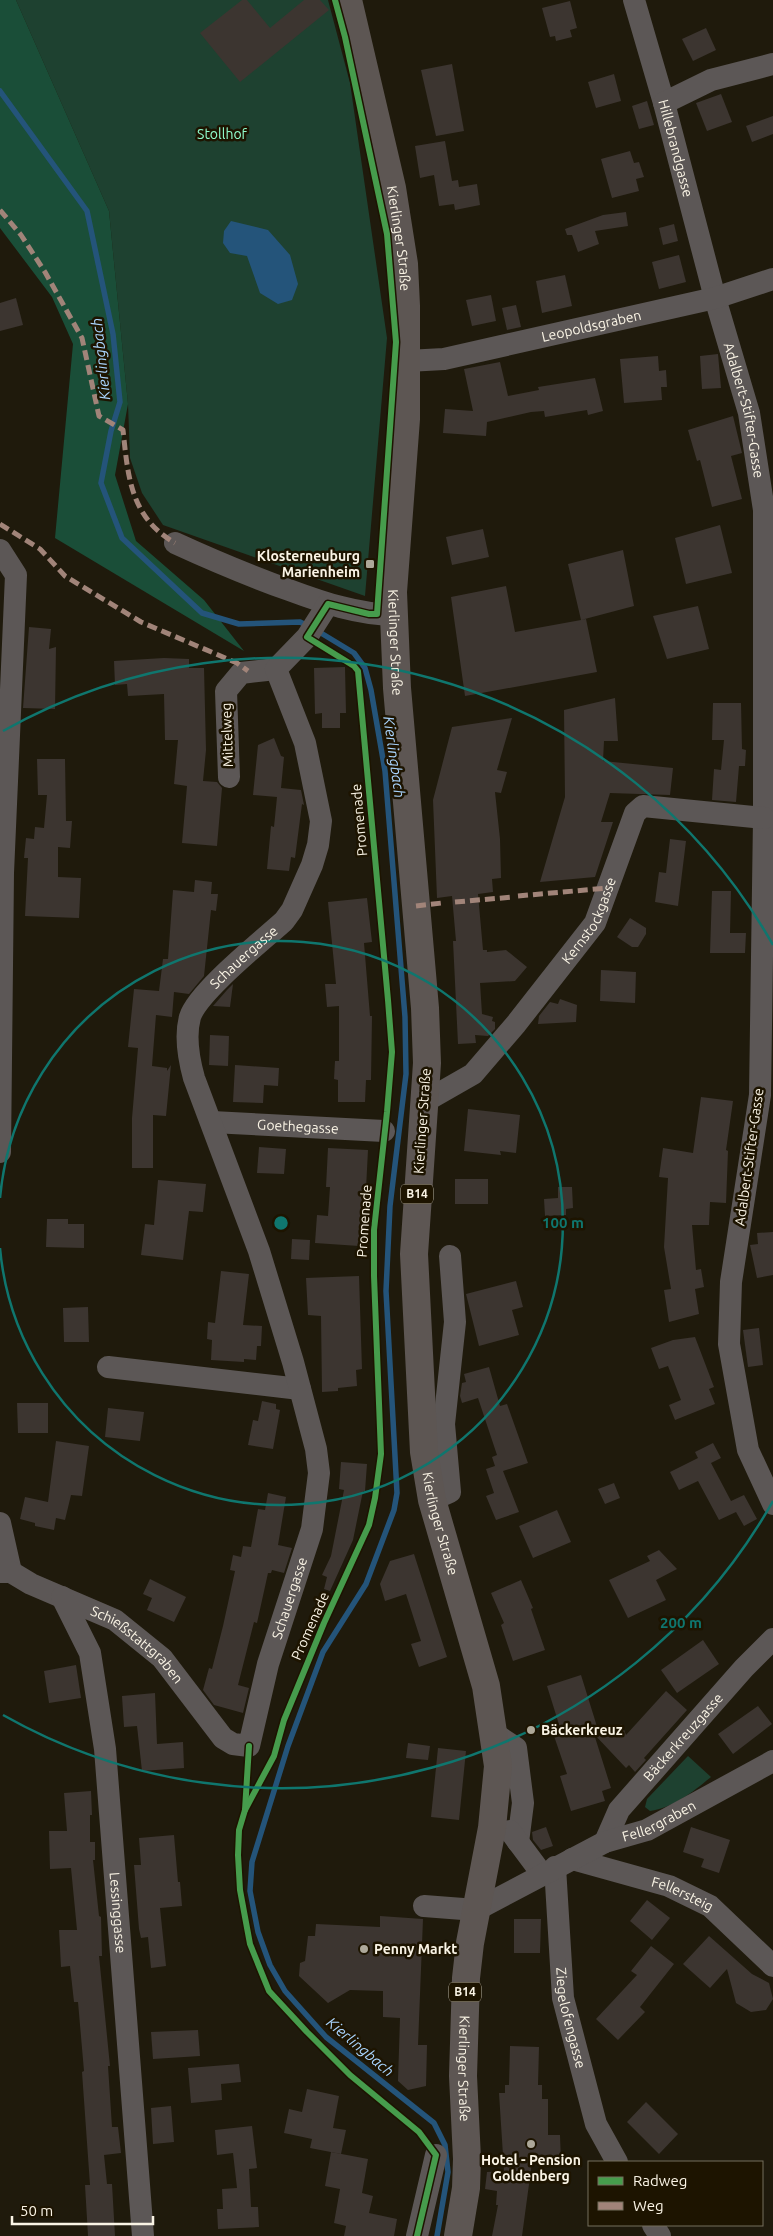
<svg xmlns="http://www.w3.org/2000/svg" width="773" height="2236" viewBox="0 0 773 2236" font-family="Ubuntu,sans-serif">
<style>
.green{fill:#1e4130}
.forest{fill:#1a4e38}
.water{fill:#24547a}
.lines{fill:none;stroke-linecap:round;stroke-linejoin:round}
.stream{stroke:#24547a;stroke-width:5.5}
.building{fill:#3c3530}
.minor{stroke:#5c5756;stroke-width:22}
.major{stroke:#5d5653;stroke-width:28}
.quiet{stroke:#a18479;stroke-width:5;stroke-dasharray:10 5;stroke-linecap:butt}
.cycleway-casing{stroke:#1d1400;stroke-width:9}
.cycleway{stroke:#469c4c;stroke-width:6}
.ring{fill:none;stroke:#0f766e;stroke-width:2.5}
.poi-dot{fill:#ada899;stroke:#1d1400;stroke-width:2}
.labels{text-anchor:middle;stroke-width:5;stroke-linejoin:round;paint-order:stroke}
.shield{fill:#1d1400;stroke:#b8b1a0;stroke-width:1}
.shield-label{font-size:12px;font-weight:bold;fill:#faf4e5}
.park-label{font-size:14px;fill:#90fdcd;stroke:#1d1400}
.street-label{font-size:14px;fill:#faf4e5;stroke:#1d1400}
.poi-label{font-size:14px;font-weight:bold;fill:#faf4e5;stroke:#1d1400;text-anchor:start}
.water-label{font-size:15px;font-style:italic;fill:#a9d4fd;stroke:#1d1400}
.centre{fill:#0f766e;stroke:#1d1400;stroke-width:2.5}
.ring-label{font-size:15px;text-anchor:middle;font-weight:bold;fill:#0f766e;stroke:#1d1400;stroke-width:5;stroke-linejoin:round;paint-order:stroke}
</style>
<rect width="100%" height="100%" fill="#1f1a0c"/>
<g class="green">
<path d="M16,0H328L350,83L387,338L365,596L163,525L142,493L130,458L128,404L109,211Z"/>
<path d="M688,1756L711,1777C694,1791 673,1808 650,1811L645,1807L647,1799Z"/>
</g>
<path class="forest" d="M0,0H16L109,211L128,404L115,475L136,541L204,600L244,651L55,538L73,344L52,297L0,228Z"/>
<path class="water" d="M231,221L268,230L290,255L298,284L292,300L278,304L260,293L247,256L230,253L223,243L224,231Z"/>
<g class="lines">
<g class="stream">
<path d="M0,91L87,211L113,334L120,402L111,431L101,483L122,538L202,613L239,624L300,622L308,626"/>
<path d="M316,630L354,653L365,668L371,690L385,771L405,1017L406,1074L390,1206L386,1291L397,1493L394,1510L366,1584L323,1652L288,1746L252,1862L250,1891L258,1932L270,1965L285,1991L326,2037L434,2123L445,2145L448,2172L437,2236"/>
</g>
</g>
<g class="building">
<path d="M242,0H247L270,28L304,0H320L329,10L240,82L200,33Z"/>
<path d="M570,1L577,28L570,30L572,37L556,41L555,36L550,37L542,8Z"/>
<path d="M706,28L716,50L693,61L682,39Z"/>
<path d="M452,64L464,131L436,136L421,70Z"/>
<path d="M614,74L621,101L596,108L588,82Z"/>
<path d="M721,94L732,122L707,131L696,103Z"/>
<path d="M647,101L654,125L639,129L632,106Z"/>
<path d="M773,116V134L752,142L746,126Z"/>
<path d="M445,141L452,181L458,180L459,187L477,184L480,205L455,210L454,204L439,206L434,175L420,178L415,146Z"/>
<path d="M630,151L634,163L639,162L644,177L636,179L639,191L612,198L601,159Z"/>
<path d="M626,212L628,226L595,231L599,244L578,252L572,235H567L565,229L603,215Z"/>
<path d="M674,224L678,241L663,245L659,228Z"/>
<path d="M679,255L686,282L659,289L652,262Z"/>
<path d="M565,275L572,306L542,313L536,281Z"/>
<path d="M491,295L496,321L472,326L466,300Z"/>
<path d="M16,298L23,325L0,331V303Z"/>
<path d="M516,305L521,327L507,330L502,308Z"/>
<path d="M718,354L721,388L702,389L700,356Z"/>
<path d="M658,356L659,371L666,370L667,387H661L662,400L624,403L620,359Z"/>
<path d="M500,362L508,396L539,390L538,387L595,378L603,411L588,415L587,410L545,417L544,411L531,412L487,422L486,436L443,433L445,409L473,411L464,369Z"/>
<path d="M733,416L742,453L731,456L742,499L712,507L700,460L697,461L688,430Z"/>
<path d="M720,525L732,573L686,584L675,538Z"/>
<path d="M483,529L489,557L452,565L446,537Z"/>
<path d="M623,550L634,606L581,620L586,619L597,672L465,696L451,597L506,586L515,632L581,620L568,564Z"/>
<path d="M698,606L709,649L667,659L653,616Z"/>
<path d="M29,627L51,629L49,649L56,647L55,709L23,708Z"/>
<path d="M164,658L189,659V668H204L206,750L203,781L217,782L222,788L217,846L182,843L187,786L174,784L178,740H165L164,694L128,696L127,684L115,685L114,661Z"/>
<path d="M345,667L346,713H340V728H322V713L315,714L314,668Z"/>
<path d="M615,698L618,741H604L603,761L673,768L670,795L610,793L601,822H613L595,877L540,882L565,797L564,710Z"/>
<path d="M713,703H741L742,749L746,750L745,766H739L736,802L712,800L714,769L721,770L724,740H712Z"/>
<path d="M512,718L497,770L507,772L501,793L495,792L500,839L501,878L492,879L493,892L478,894L483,950H487V952L506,950L527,967L515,981L480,983L482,1014L493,1017L492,1021L495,1022V1029L488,1036L475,1035L476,1043L458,1044L453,941H456L452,896L437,898L433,800L452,727Z"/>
<path d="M274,738L281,756L284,757L281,788L301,790L304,805L302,804L295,858L291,857L289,871L267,869L271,826L274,827L277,797L253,795L258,745Z"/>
<path d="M37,759H65L66,821H72L70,848L58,847V877L81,878L79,918L25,916L28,858H24L26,838L34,839L35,827L44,828L47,795H38Z"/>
<path d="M670,839L686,841L678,906L655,902L659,872L666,873Z"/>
<path d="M195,880L212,882L211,894H218L216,911L211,910L204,976L189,994L174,992L172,1017L156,1015L152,1066L167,1068V1071L171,1065L166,1116L153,1115V1168H132V1118L138,1048L128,1047L134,989L159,991L163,959H168L173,890L194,892Z"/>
<path d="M712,891H731L730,933H746L745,953H710Z"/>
<path d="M367,898L372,942L364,943L370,1016H372L371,1080H366L365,1102H338V1080L334,1079L335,1061H339V1006L327,1007L325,984H336L328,902Z"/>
<path d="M630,918L646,928V934L638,947H632L617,937Z"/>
<path d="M601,970L636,972L635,1003L600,1001Z"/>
<path d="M233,984L230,1007L213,1006L227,990Z"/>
<path d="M560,999L577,1005L576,1022L538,1024L539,1016L550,1002L558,1004Z"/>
<path d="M210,1035L229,1036L228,1066L209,1065Z"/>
<path d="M235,1065L279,1068L278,1086L264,1085L263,1103L233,1102Z"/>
<path d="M701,1097L733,1101L726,1150L728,1151L726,1203L710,1202L709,1225H692L696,1270L701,1269L704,1287L695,1289L699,1314L669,1322L664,1290L671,1289L664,1247L668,1178L659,1177L663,1148L693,1153Z"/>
<path d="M468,1109L520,1115L516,1153L500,1151L501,1155L464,1151Z"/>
<path d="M259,1147L286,1149L284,1174L257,1173Z"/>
<path d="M328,1148L368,1150L366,1189H363L359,1246L315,1243L317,1215L328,1216L330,1187H326Z"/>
<rect x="455" y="1179" width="33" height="25"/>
<path d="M158,1180L206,1184L203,1212L189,1211L183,1260L141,1255L145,1224L154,1225Z"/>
<path d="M558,1187H572L573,1208L566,1209V1215L545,1216L544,1199L558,1198Z"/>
<path d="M47,1219H68V1224H84V1248L46,1247Z"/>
<path d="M773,1232V1275L757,1278L750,1245L758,1244L757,1233Z"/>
<path d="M292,1239L310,1240L309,1260L291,1259Z"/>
<path d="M221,1271L249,1274L243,1325L262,1326L261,1346H257L256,1360L244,1359V1362L211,1360L212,1340L207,1339L208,1322L215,1323Z"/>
<path d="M359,1276L362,1369L356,1370L357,1386L338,1388V1391L322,1392L321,1316L308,1315L306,1278Z"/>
<path d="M516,1281L523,1307L512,1310L519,1335L479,1346L466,1294Z"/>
<path d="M88,1307L89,1342H64L63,1308Z"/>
<path d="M759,1328L763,1365L748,1367L743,1330Z"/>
<path d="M695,1337L714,1387L709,1389L715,1404L675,1420L669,1405L681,1400L668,1366L659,1369L651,1348L673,1340Z"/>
<path d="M489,1367L500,1406L507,1404L528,1463L503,1471L519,1512L496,1520L486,1496L494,1493L486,1469L495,1466L492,1457L497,1455L478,1398L462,1403L460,1396L462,1383L466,1382L464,1374Z"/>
<path d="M262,1401L276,1404V1409L280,1410L273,1449L248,1445L253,1420L258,1421Z"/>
<path d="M17,1403H48V1433H18Z"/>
<path d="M108,1408L144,1412L140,1441L105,1437Z"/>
<path d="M56,1441L89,1446L82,1496L71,1495L65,1520L56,1518L54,1530L35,1526V1523L20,1519L25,1497L48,1502Z"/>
<path d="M713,1443L721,1458L711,1463L731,1501L744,1495L757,1519L744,1526L736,1512L719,1520L698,1481L679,1490L670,1472L698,1458L695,1452Z"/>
<path d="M341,1462L367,1464L365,1491H363L353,1540L330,1591L324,1589L327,1577L322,1575L331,1556L344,1490L339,1489Z"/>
<path d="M614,1483L620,1498L605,1504L598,1489Z"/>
<path d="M268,1493L286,1497L278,1545L292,1548L284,1573L272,1570L271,1573H268L257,1623L254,1622L238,1685L249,1688L243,1713L214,1705L203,1690L209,1668L212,1669L223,1626L235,1571L230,1570L233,1555L241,1557L243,1546L251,1547L258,1509L265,1510Z"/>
<path d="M557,1510L571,1542L533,1558L519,1526Z"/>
<path d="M659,1550L677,1569L656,1580L666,1600L628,1618L609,1580L650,1561L647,1556Z"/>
<path d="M414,1554L447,1657L419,1667L411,1644L421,1641L406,1594L385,1601L380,1584L390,1561Z"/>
<path d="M150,1579L186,1597L174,1622L147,1610L152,1598L143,1594Z"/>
<path d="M521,1580L533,1608L531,1609L545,1650L513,1661L501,1625L504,1623L491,1593Z"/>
<path d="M703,1640L719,1664L677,1693L661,1670Z"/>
<path d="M76,1665L81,1698L49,1703L44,1671Z"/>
<path d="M581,1675L599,1733L622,1724L626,1735L666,1691L687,1710L644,1758L646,1760L635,1772L629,1765L626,1768L594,1734L611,1788L602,1791L605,1801L571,1811L560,1776L567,1774L554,1736L562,1734L547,1686Z"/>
<path d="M155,1693L157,1744L183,1742L184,1768L142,1771L137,1726L124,1727L122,1696Z"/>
<path d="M758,1706L772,1724L733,1754L718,1734Z"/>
<path d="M408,1743L430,1746L428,1760L406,1758Z"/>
<path d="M438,1748L466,1751L459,1820L431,1817Z"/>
<path d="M91,1791L92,1815H90V1842H95V1860H93L99,1916L101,1917L102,1956H99L110,2066H108L112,2127H118L121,2153L104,2155L107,2184H112L115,2236H88L85,2185H90L82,2072L84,2071L78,2002H74L70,1966L61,1967L59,1930H77L71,1868L50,1869L49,1831H67L64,1793Z"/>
<path d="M546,1827L553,1846L541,1850L533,1840L532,1832Z"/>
<path d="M691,1827L730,1840L719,1873L701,1867L704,1859L683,1852Z"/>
<path d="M174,1835L178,1882H180L182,1906L160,1908L166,1966L151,1968L148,1937L141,1938L139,1929L134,1865H141L139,1838Z"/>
<path d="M647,1900L670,1918L652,1940L630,1921Z"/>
<path d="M380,1916L423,1919L418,2045H427L426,2086L408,2090L398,2081L400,2018L383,2017V1991L350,1990L328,2003L299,1976L300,1963L305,1961L308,1936H315L316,1924L380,1927Z"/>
<path d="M514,1919H541L540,1953H514Z"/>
<path d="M709,1936L752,1974L769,1983L773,1999L766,2010L751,2012L736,2003L727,1969L710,1988L683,1964Z"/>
<path d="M651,1946L674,1964L640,2007L645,2012L618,2040L596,2019L637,1975L631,1971Z"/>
<path d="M198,2030L200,2056L153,2059L151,2032Z"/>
<path d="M510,2046L539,2047L538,2085H542V2099H548V2135H560L561,2162H532L522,2236H492L498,2205H496L497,2191L485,2189L487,2172L504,2171L499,2093H505V2085H509Z"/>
<path d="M239,2064L241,2082L221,2084L222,2100L191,2103L188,2068Z"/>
<path d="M307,2089L339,2096L333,2128L346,2130L341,2154L310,2148L312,2139L284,2133L289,2109L302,2112Z"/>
<path d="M646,2102L678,2134L659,2154L627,2122Z"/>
<path d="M171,2106L174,2142L153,2144L151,2108Z"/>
<path d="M252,2126L257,2168L249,2169L251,2207H258L259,2227L218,2229L217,2209H223L222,2189L237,2188L233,2153L217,2155L215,2130Z"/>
<path d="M331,2152L368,2159L362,2193L373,2196L369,2213L397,2219L394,2236H344L346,2226L334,2223L340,2189L325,2186Z"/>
</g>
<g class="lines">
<g class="minor">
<path id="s1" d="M634,0L664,103L715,298L749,413L764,510V818L760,1095L731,1282L729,1344L748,1450L773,1504"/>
<path d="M664,103L711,80L773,64"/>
<path id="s2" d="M407,361L444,359L715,298L773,279"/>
<path d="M175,543C212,560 250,576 289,590C324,603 357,614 394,615"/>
<path d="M0,550L16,575L3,873L0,1152"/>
<path d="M229,777L226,691L241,673L276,669"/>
<path id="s3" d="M424,1102L473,1074L516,1024L595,923L635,813L643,806L764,818"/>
<path id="s4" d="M212,1122L384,1131"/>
<path d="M108,1367L300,1389"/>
<path d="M432,1500L450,1492L444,1424L455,1322L450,1256"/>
<path d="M0,1523L11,1572"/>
<path id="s5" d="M0,1572H11L31,1584L115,1620L162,1658L223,1738L233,1744L249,1746L268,1664L312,1529L319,1473L316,1449L293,1362L259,1251L194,1078C189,1060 185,1035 190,1017C198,992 262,941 284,921L292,910L312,865L318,845L321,821L305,743L276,669L307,637L328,604"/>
<path id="s6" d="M62,1597L90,1653L105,1749L143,2236"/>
<path d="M495,1734L516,1748L523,1803L518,1842"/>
<path d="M510,1831L542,1874"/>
<path id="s7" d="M605,1842L619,1810L744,1668L773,1639"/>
<path id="s8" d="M572,1859L669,1886L710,1906L773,1966"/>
<path id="s9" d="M555,1867L563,1998L596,2124L617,2162"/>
<path id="s10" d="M424,1906L476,1910L605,1842L647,1830L773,1761"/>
<path d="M653,2225L660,2236"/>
<path d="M417,2236L436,2155"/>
</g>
<path class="major" id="s11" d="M348,0L392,188L404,264L406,306V419L393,592L397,688L425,1008L427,1063L414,1254L424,1452L432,1500L486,1686L498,1766L492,1828L470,1943L466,1978L463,2076L467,2159L466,2188L458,2236"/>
<g class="quiet">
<path d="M0,210L21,235L45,272L82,338L99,416L123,430C128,476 130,517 175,543"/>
<path d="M0,524L40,549L65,576L141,622L237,663L248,671"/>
<path d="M518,896L608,888"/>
<path d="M455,902L513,897"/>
<path d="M416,906L442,903"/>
</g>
<g class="cycleway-casing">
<g id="cycleway">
<path d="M249,1746L245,1810L239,1830L238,1855L240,1890L250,1944L269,1991L307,2032L350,2075L419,2132L436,2155L417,2236"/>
<path d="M245,1810L274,1756L284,1720L324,1623L369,1525L375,1498L381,1454L374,1276V1230L387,1112L392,1052L388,1000L358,671L354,666L307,637L328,604L369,614H377L396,342L387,234L345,37L335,0"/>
</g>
</g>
<use href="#cycleway" class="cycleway"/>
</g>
<g class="ring">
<path d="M0 1198A282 282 0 1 1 0 1248"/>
<path d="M773 1501A565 565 0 0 1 3 1715M3 731A565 565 0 0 1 773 945"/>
</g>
<g class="poi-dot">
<rect x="365" y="559" width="10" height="10" rx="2.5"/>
<circle cx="531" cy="1730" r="5"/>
<circle cx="364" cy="1949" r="5"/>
<circle cx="531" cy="2144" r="5"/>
</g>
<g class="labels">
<g class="shield">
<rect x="401" y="1184.5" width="32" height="19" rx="4"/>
<rect x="449" y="1982.5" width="32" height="19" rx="4"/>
</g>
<g class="shield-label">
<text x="417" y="1198">B14</text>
<text x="465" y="1996">B14</text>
</g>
<g class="park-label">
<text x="222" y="139">Stollhof</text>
</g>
<g class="street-label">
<text dy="5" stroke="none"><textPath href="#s1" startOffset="154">Hillebrandgasse</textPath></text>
<text dy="5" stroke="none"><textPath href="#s11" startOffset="244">Kierlinger Straße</textPath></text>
<text dy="5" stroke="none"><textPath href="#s2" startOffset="188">Leopoldsgraben</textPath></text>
<text dy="5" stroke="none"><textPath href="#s1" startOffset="425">Adalbert-Stifter-Gasse</textPath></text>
<text dy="5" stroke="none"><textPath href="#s11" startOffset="649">Kierlinger Straße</textPath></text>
<text transform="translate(227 735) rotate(-92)" y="5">Mittelweg</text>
<text transform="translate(359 820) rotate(-95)" y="5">Promenade</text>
<text dy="5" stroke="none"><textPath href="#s3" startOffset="250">Kernstockgasse</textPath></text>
<text dy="5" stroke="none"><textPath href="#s5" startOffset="1155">Schauergasse</textPath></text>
<text transform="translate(422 1121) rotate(-86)" y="5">Kierlinger Straße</text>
<text dy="5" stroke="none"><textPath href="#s4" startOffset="86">Goethegasse</textPath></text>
<text transform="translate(749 1157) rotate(-82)" y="5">Adalbert-Stifter-Gasse</text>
<text transform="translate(364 1221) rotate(-86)" y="5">Promenade</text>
<text dy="5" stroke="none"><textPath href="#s11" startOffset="1534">Kierlinger Straße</textPath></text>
<text dy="5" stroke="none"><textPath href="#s5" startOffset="468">Schauergasse</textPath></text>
<text transform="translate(310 1626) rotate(-66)" y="5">Promenade</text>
<text dy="5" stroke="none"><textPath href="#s5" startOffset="158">Schießstattgraben</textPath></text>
<text dy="5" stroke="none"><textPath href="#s7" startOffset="132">Bäckerkreuzgasse</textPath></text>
<text dy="5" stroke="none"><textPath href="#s10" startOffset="256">Fellergraben</textPath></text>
<text dy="5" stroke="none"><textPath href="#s8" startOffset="116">Fellersteig</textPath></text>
<text dy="5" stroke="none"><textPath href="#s6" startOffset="324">Lessinggasse</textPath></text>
<text dy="5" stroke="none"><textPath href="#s9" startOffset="152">Ziegelofengasse</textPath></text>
<text dy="5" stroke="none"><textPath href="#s11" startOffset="2089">Kierlinger Straße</textPath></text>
</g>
<g class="poi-label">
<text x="360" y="561" text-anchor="end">Klosterneuburg<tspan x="360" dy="16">Marienheim</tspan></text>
<text x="541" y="1735">Bäckerkreuz</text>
<text x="374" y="1954">Penny Markt</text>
<text x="531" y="2165" text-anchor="middle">Hotel - Pension<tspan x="531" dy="16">Goldenberg</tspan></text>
</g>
<g class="water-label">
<text transform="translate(101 359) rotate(-96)" y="5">Kierlingbach</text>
<text transform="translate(394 757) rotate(82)" y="5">Kierlingbach</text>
<text transform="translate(360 2047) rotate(40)" y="5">Kierlingbach</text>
</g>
</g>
<circle cx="281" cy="1223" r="8" class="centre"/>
<g class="ring-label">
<text x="563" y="1228">100 m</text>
<text x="681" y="1628">200 m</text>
</g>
<rect x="588" y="2161" width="175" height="65" fill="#1d1400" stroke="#756e5c"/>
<rect x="598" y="2177" width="25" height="8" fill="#469c4c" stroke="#756e5c"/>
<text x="633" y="2186" font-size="15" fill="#faf4e5">Radweg</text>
<rect x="598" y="2202" width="25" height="8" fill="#a18479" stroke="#756e5c"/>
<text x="633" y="2211" font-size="15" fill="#faf4e5">Weg</text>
<path d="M12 2216v8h141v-8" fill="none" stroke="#faf4e5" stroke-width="2.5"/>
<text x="20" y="2216" font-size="15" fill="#faf4e5" stroke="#1d1400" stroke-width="4" paint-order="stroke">50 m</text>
</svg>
